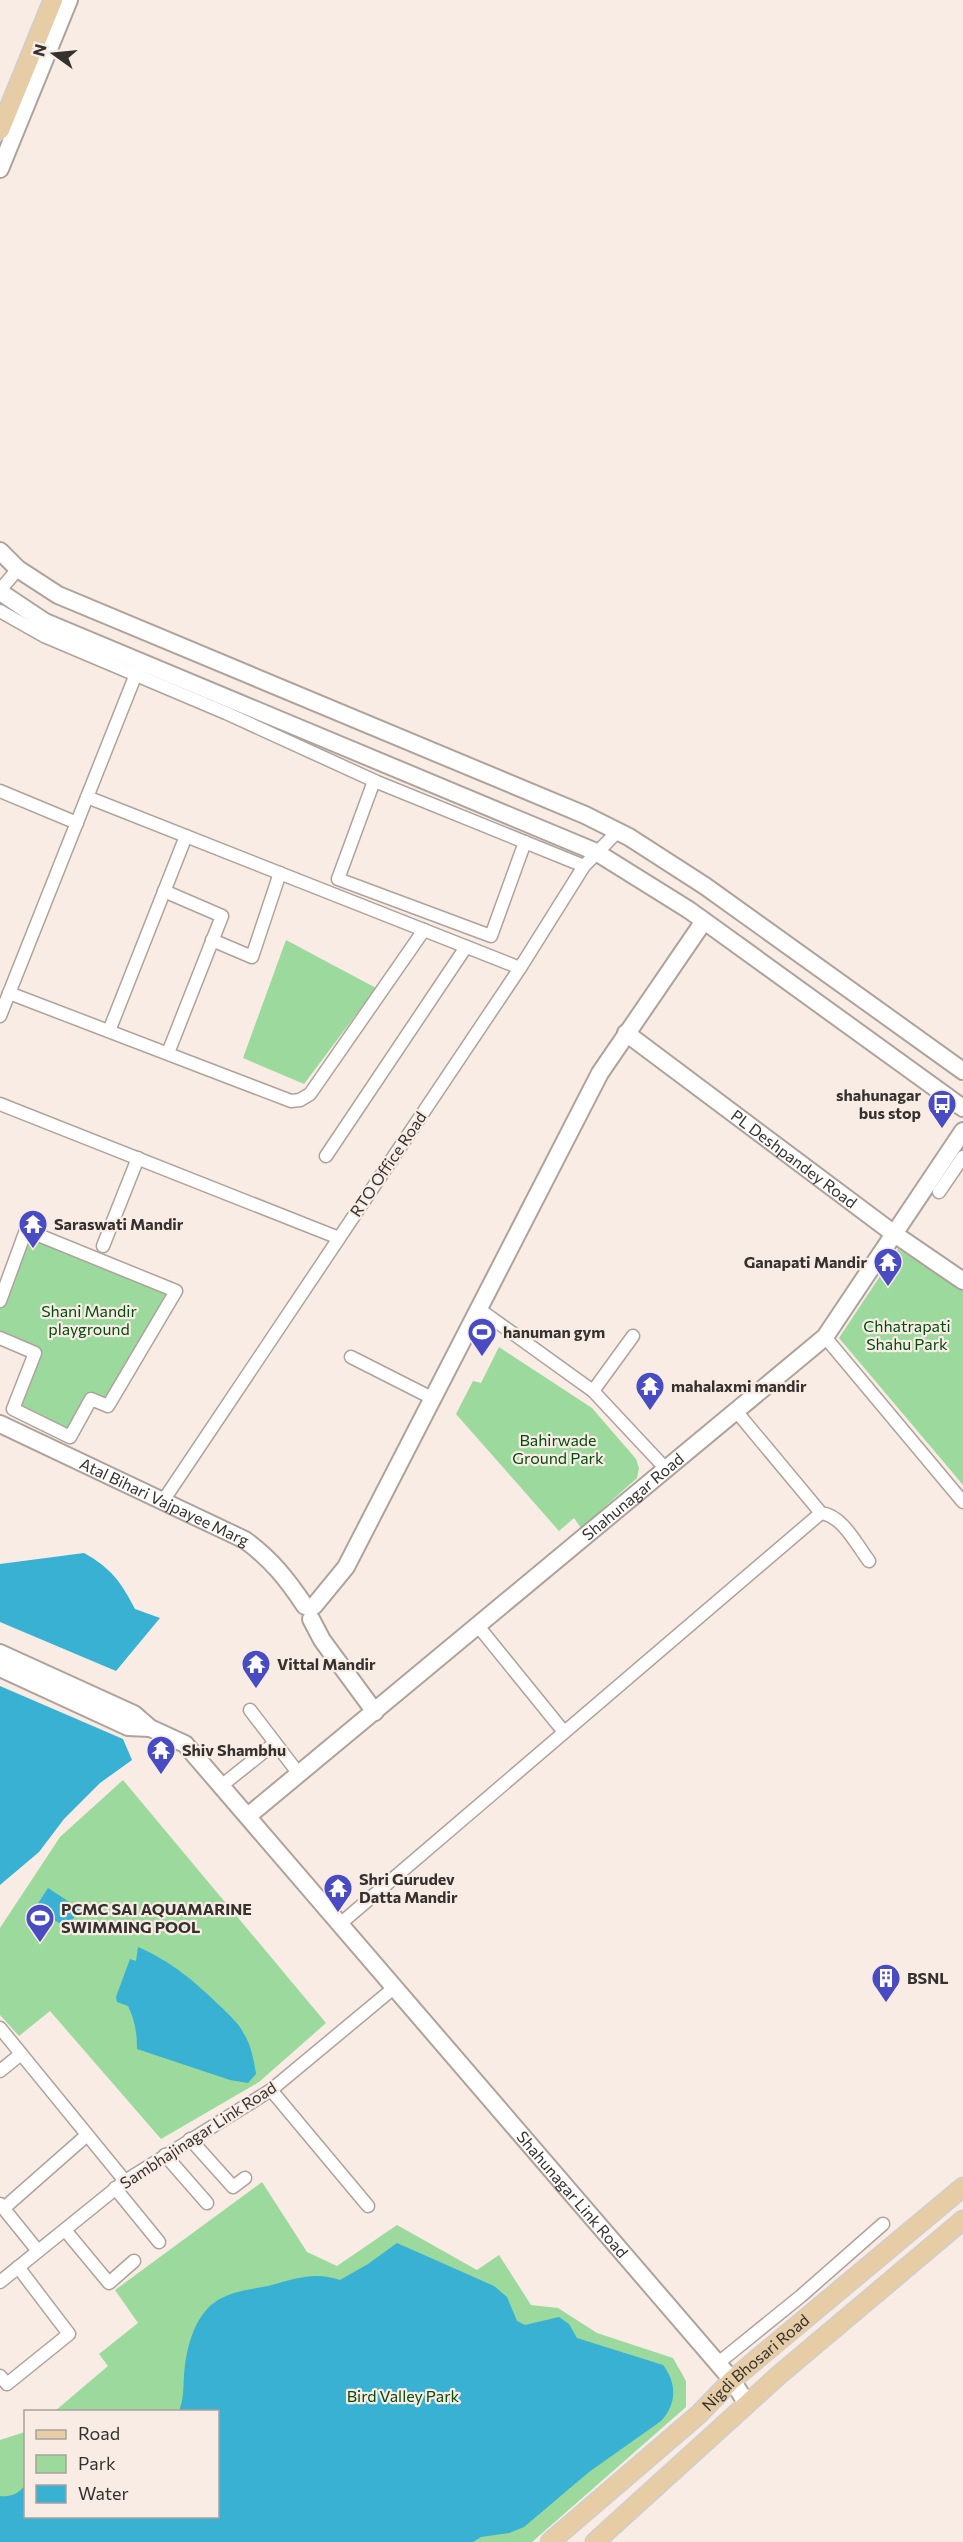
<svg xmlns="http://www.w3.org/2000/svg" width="963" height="2542" viewBox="0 0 963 2542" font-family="Commissioner,sans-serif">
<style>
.green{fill:#9bd99c}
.water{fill:#38b1d3}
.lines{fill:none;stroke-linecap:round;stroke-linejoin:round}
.street-casing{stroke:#aea39c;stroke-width:15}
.secondary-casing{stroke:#aea39c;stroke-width:20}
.primary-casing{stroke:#cfcecd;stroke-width:21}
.street{stroke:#fff;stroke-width:12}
.secondary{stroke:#fff;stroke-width:16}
.primary{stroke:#e6cda6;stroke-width:18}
.labels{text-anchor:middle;stroke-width:4.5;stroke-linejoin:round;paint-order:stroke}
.poi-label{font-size:16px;font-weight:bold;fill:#35312e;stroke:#f8ece5;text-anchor:start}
.street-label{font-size:16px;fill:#35312e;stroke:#f8ece5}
.park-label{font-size:16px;fill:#004c0d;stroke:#f8ece5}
</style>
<rect width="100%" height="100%" fill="#f8ece5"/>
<g class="green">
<path d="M286,940L376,988L304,1084L243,1058Z"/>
<path d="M26,1230L176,1291L108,1406L91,1400L76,1434L17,1405L39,1355L0,1338V1301Z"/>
<path d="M898,1249L963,1288V1485L839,1338Z"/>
<path d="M499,1347L592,1408L636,1459L639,1468L637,1478L581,1528L574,1518L559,1531L456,1414L473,1381L481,1383Z"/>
<path d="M123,1780L326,2023L259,2082L161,2139L50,2011L19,2036L0,2015V1928L60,1837Z"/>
<path d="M262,2182L307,2252L337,2266L397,2225L477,2270L499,2255L531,2305L558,2308L597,2333L673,2358L686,2381V2407L532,2542H0V2440L25,2432L26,2516H218V2412L55,2411L108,2366L99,2354L138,2323L115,2290Z"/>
</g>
<g class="water">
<path d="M84,1553C111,1568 121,1582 135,1609L160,1618L116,1671L0,1622V1564Z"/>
<path d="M0,1686L123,1739L132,1760L100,1783L64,1819L39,1852L0,1885Z"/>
<path d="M48,1888L80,1909L67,1928L35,1908Z"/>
<path d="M138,1947C172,1962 193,1980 220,2006C228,2014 239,2023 244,2034C251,2045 254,2061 256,2074L248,2083L230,2080L137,2049C137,2033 135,2020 128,2006L117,2002L116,1997L130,1959L136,1961Z"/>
<path d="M397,2243L494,2286L507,2297L517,2321L525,2325L559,2317L569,2324L577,2338L663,2365C677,2383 677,2404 661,2421L589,2472L524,2527L509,2533L481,2537L473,2542H0V2496C11,2497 19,2494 25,2485L26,2516H218V2412L179,2411C184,2398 183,2389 184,2376C186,2348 195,2309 224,2297C238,2290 253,2289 268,2286C294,2279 314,2271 340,2280L368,2264Z"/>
</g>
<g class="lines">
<g class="street-casing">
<g id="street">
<path d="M0,590L18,569"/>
<path d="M0,611L44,636L226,713L377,782L584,866"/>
<path d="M374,781L338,879L491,936L525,842"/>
<path d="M0,791L77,823"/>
<path d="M87,797L520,968"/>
<path d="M164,891L222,916L168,1053"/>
<path d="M212,940L252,957L280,873"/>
<path d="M9,993L291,1101L300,1100L310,1094L424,930"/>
<path d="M0,1016L138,669"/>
<path d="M109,1031L186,836"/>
<path d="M0,1104L339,1238"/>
<path d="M326,1156L466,947"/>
<path d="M939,1192L963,1157"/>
<path d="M103,1246L138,1158"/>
<path d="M0,1301L26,1230L176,1291L108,1406L91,1399L70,1437L13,1409L35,1353L0,1338"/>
<path d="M479,1309L593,1391L666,1469"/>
<path d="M825,1337L963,1502"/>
<path d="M351,1357L432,1398"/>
<path d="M593,1391L633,1336"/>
<path d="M736,1411L821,1513C843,1516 856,1544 869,1561"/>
<path d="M163,1501L520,968L584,866L618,831"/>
<path d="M478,1626L564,1732"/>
<path d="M250,1710L299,1774"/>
<path d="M221,1786L275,1743"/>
<path d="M340,1924L821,1513"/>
<path d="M0,2028L125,2181"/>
<path d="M0,2071L21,2054"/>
<path d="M271,2090L368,2206"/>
<path d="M190,2139L233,2187L245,2178"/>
<path d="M165,2155L207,2203"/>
<path d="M115,2188L159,2242"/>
<path d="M0,2204L38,2251"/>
<path d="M4,2208L87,2135"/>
<path d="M65,2230L109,2283L134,2261"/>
<path d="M0,2282L125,2181L271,2090L395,1987"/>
<path d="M717,2364L801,2296L883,2224"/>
<path d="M0,2376L7,2384L69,2334L18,2267"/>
</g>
</g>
<g class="secondary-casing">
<g id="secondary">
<path d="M0,169L69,0"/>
<path d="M0,551L18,569L58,595L585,815L629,837L705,886L963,1071"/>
<path d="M0,592L45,622L596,852L689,910L963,1108"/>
<path id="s1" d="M626,1033L893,1233L963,1281"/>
<path id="s2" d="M0,1424L245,1540C271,1559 287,1579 305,1606"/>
<path d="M314,1606L346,1567L600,1073L704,921"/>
<path d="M311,1619L322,1640L375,1712"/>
<path id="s3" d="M0,1653L134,1714L150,1728L185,1744L732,2380L747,2404"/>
<path d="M0,1668L128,1727L150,1728"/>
<path id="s4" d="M248,1816L825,1337L963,1131"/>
</g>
</g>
<g class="primary-casing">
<g id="primary">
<path d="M0,130L53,0"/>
<path id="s5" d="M550,2542L698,2415L732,2380L963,2187"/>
<path d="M595,2542L779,2375L963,2220"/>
</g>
</g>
<use href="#street" class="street"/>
<use href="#secondary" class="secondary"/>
<use href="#primary" class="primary"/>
</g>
<defs>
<g id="bus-pin" transform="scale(1.5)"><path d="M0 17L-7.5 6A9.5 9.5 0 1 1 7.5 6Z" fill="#484bc1" stroke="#f8ece5"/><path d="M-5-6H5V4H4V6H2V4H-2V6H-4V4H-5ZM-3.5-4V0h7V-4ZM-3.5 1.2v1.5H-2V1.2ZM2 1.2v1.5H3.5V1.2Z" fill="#fff"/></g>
<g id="temple-pin" transform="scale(1.5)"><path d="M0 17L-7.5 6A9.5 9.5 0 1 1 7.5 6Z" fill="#484bc1" stroke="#f8ece5"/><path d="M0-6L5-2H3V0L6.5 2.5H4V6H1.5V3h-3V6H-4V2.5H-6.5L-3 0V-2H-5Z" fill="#fff"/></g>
<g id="stadium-pin" transform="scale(1.5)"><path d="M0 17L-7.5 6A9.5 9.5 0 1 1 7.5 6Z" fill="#484bc1" stroke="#f8ece5"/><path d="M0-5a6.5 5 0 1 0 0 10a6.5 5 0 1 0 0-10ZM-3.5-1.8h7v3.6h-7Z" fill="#fff"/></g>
<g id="building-pin" transform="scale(1.5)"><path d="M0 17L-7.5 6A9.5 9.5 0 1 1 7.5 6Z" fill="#484bc1" stroke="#f8ece5"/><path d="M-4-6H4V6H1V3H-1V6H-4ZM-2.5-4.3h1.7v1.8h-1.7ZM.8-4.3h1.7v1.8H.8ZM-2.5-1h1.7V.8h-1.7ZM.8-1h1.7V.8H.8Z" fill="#fff"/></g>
</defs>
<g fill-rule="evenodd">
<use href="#bus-pin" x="942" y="1104"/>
<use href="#temple-pin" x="33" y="1224"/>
<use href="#temple-pin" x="888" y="1262"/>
<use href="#stadium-pin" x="482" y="1332"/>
<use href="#temple-pin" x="650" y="1386"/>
<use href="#temple-pin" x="256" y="1664"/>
<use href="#temple-pin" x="161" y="1750"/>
<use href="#temple-pin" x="338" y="1888"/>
<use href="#stadium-pin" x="40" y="1918"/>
<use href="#building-pin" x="886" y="1978"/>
</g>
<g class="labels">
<g class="poi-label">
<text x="921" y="1101" text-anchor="end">shahunagar<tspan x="921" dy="18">bus stop</tspan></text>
<text x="54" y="1230">Saraswati Mandir</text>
<text x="867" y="1268" text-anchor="end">Ganapati Mandir</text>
<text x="503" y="1338">hanuman gym</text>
<text x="671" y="1392">mahalaxmi mandir</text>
<text x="277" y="1670">Vittal Mandir</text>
<text x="182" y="1756">Shiv Shambhu</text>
<text x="359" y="1885">Shri Gurudev<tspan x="359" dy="18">Datta Mandir</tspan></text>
<text x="61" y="1915">PCMC SAI AQUAMARINE<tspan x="61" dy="18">SWIMMING POOL</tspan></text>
<text x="907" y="1984">BSNL</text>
</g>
<g class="street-label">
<text dy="6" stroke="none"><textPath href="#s1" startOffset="210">PL Deshpandey Road</textPath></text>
<text transform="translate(388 1164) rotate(-56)" y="6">RTO Office Road</text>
<text dy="6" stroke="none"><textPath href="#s4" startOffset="500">Shahunagar Road</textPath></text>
<text dy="6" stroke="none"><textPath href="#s2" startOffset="182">Atal Bihari Vajpayee Marg</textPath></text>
<text transform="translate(198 2135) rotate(-33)" y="6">Sambhajinagar Link Road</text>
<text dy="6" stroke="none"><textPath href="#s3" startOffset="801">Shahunagar Link Road</textPath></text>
<text dy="6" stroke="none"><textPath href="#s5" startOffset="273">Nigdi Bhosari Road</textPath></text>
</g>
<g class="park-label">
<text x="89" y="1317">Shani Mandir<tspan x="89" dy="18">playground</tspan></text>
<text x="907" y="1332">Chhatrapati<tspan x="907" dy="18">Shahu Park</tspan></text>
<text x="558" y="1446">Bahirwade<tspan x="558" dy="18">Ground Park</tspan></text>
<text x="403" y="2402">Bird Valley Park</text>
</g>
</g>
<rect x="24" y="2410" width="195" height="108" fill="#f8ece5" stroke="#aaa19c" stroke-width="1.5"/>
<rect x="36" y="2430" width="30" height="9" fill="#e6cda6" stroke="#aaa19c" stroke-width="1.5"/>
<text x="78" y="2440" font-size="18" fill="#35312e">Road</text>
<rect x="36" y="2455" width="30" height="18" fill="#9bd99c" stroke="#aaa19c" stroke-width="1.5"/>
<text x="78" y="2470" font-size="18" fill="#35312e">Park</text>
<rect x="36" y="2485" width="30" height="18" fill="#38b1d3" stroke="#aaa19c" stroke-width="1.5"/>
<text x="78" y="2500" font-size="18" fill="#35312e">Water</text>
<g transform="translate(54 54) rotate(285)" stroke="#f8ece5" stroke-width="4.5" paint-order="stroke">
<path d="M0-4.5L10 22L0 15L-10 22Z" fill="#35312e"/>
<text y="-9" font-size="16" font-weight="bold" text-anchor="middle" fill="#35312e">N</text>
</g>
</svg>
